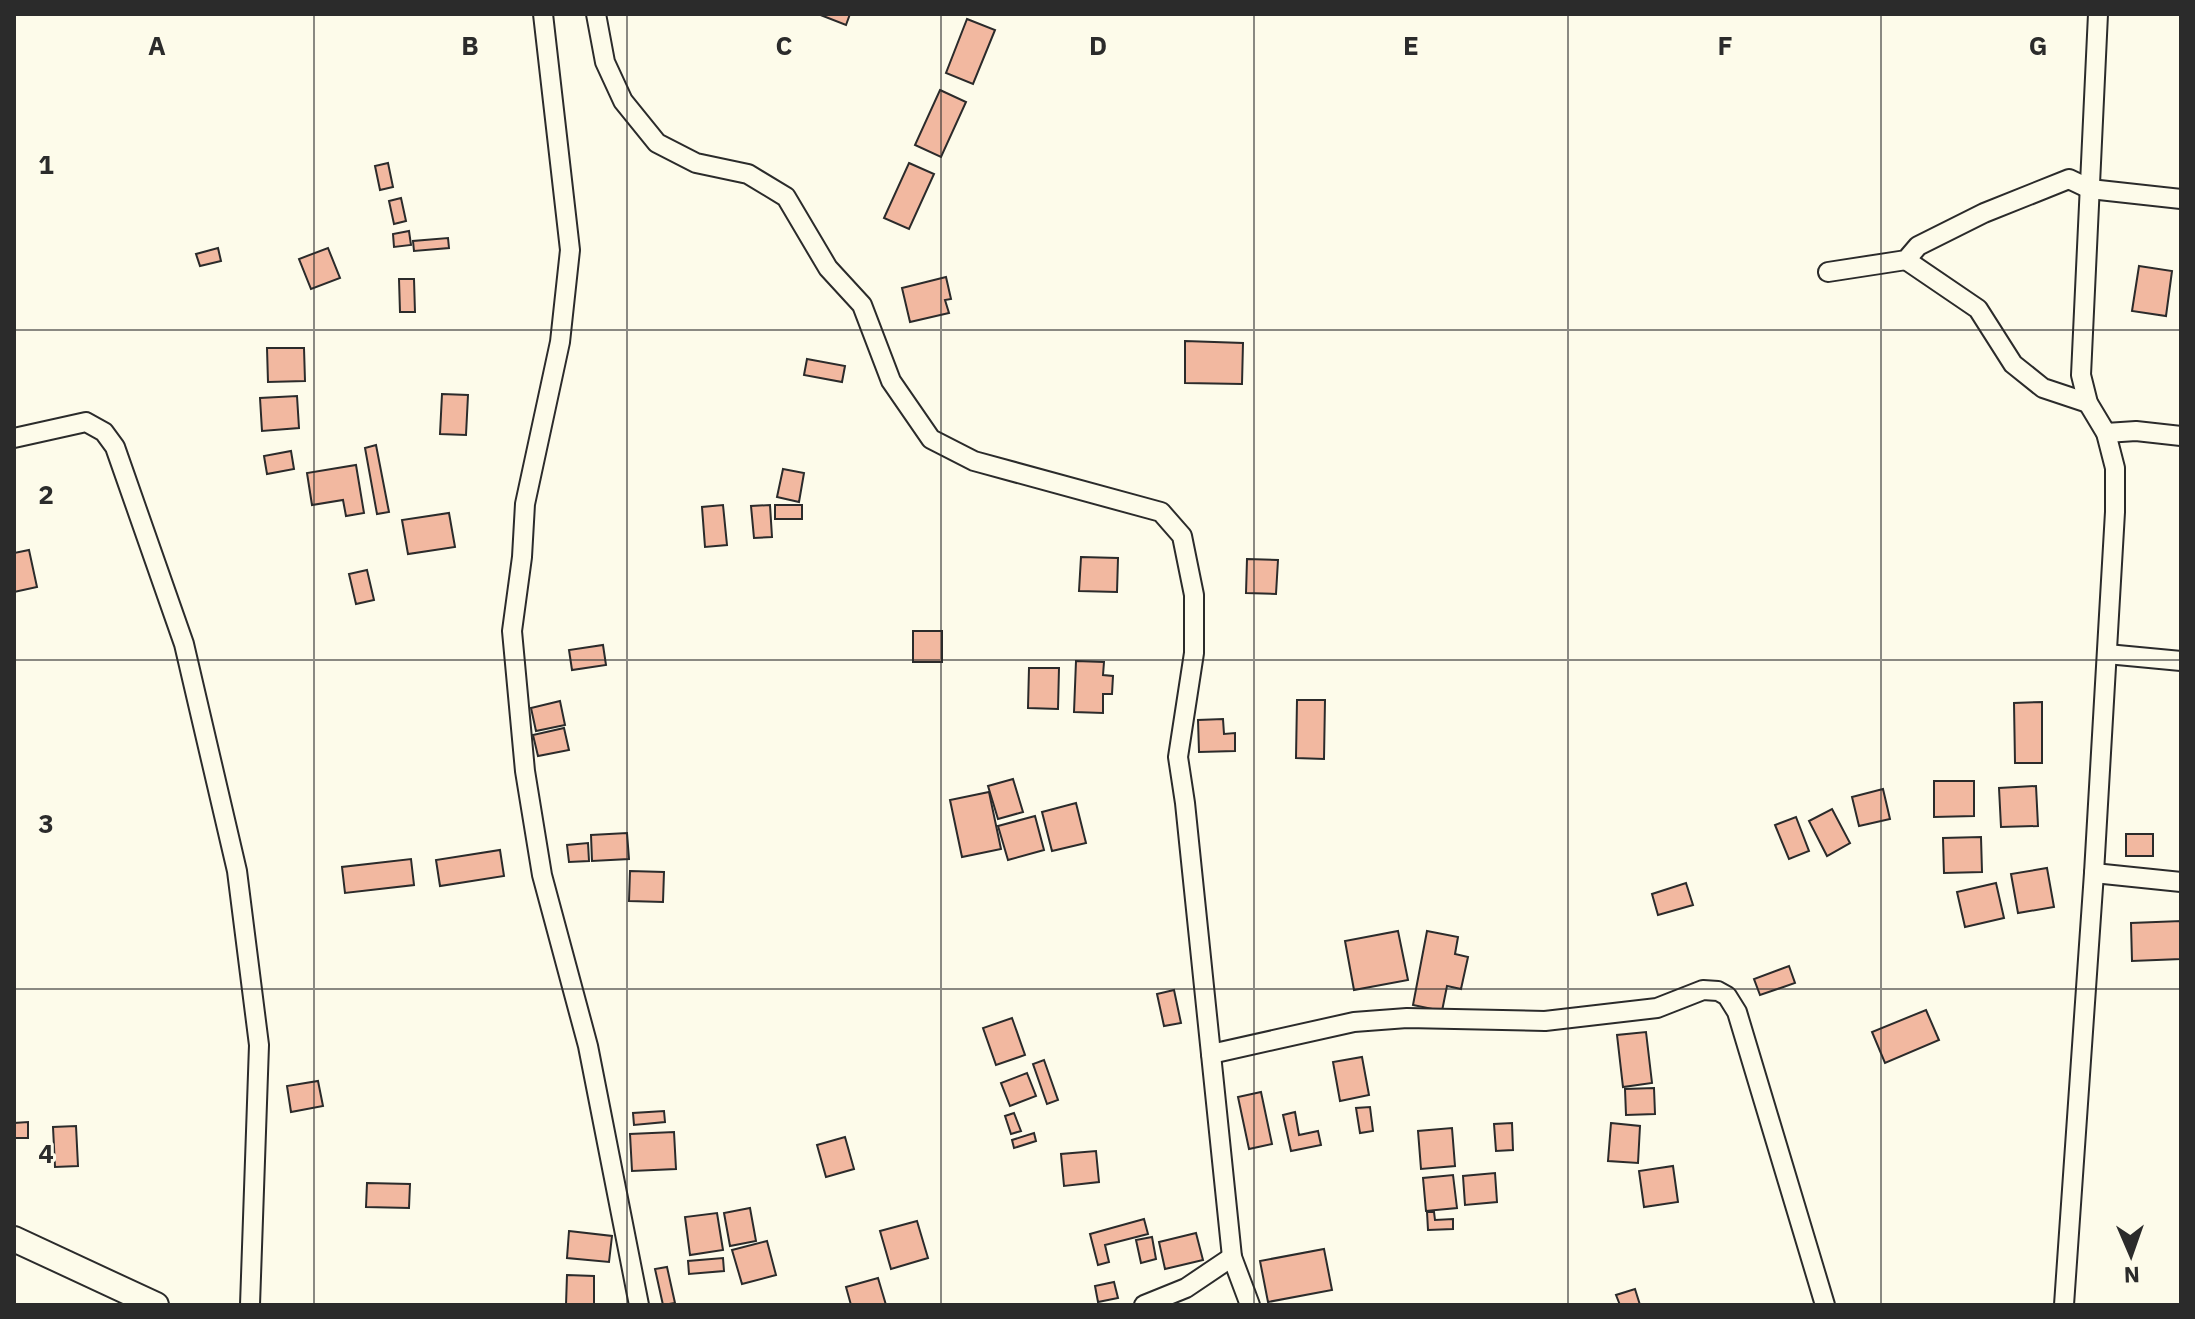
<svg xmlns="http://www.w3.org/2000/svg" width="2195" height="1319" viewBox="0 0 2195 1319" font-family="'IBM Plex Sans',sans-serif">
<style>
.building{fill:#f2b8a0;stroke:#2b2b2b;stroke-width:2}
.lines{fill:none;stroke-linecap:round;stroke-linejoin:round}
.street-casing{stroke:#2b2b2b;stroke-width:22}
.secondary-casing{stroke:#2b2b2b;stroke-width:28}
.street{stroke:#fdfbea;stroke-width:18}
.secondary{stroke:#fdfbea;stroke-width:24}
.grid{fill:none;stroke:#2b2b2b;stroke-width:2;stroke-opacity:0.55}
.grid-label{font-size:26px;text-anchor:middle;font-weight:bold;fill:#2b2b2b;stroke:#fdfbea;stroke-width:6;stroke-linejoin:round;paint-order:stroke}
</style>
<rect width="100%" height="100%" fill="#fdfbea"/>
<g class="building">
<path d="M818,14H850L846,25Z"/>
<path d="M967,19L995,30L973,84L946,73Z"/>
<path d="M940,90L966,102L941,157L915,145Z"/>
<path d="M388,163L393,187L380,190L375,166Z"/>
<path d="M909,163L934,174L909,229L884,218Z"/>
<path d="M401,198L406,221L394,224L389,201Z"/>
<path d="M409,231L411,245L394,247L393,234Z"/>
<path d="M448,238L449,248L414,251L413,241Z"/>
<path d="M218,248L221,261L200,266L196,254Z"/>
<path d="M328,248L340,278L311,289L299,259Z"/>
<path d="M2139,266L2172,271L2166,316L2132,311Z"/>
<path d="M946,277L951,299L945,300L949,313L910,322L902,288Z"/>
<path d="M399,279H414L415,312H400Z"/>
<path d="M1185,341L1243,343L1242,384L1185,383Z"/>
<path d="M267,348H304L305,381L268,382Z"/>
<path d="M807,359L845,366L842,382L804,375Z"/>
<path d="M442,394L468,395L466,435L440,434Z"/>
<path d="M297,396L299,428L262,431L260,398Z"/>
<path d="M376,445L389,512L377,514L365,448Z"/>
<path d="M291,451L294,469L267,474L264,456Z"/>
<path d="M356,465L364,513L346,516L343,500L312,505L307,473Z"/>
<path d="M783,469L804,473L799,502L777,497Z"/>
<path d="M723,505L727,545L705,547L702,507Z"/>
<path d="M770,505L772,537L754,538L751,506Z"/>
<rect x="775" y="505" width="27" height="14"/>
<path d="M449,513L455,547L408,554L402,520Z"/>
<path d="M29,550L37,587L14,592V553Z"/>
<path d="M1081,557L1118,558L1117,592L1079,591Z"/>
<path d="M1247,559L1278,560L1276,594L1246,593Z"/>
<path d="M367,570L374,600L356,604L349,574Z"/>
<rect x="913" y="631" width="29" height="31"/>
<path d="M603,645L606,665L572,670L569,650Z"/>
<path d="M1076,661L1104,662L1103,675L1113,676L1112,694H1103V713L1074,712Z"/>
<path d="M1029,668H1059L1058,709L1028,708Z"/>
<path d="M1297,700H1325L1324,759L1296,758Z"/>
<path d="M560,701L565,725L536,731L531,708Z"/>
<path d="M2042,702V763H2015L2014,703Z"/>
<path d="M1223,719L1224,734L1235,733V751L1199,752L1198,720Z"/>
<path d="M564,728L569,750L538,756L533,735Z"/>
<path d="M1013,779L1023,812L998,819L988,786Z"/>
<path d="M1934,781H1974V816L1934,817Z"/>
<path d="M2036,786L2038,826L2001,827L1999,788Z"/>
<path d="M1883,789L1890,819L1859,826L1852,797Z"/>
<path d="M989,792L1001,849L962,857L950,800Z"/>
<path d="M1076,803L1086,843L1052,851L1042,812Z"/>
<path d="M1832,809L1850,843L1827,856L1809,821Z"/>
<path d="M1035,816L1044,850L1008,860L998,826Z"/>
<path d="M1796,817L1809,851L1789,859L1775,825Z"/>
<path d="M627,833L629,859L592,861L591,835Z"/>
<rect x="2126" y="834" width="27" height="22"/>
<path d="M1981,837L1982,872L1944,873L1943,838Z"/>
<path d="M588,843L589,861L569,862L567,845Z"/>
<path d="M500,850L504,876L440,886L436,860Z"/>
<path d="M411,859L414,885L345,893L342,867Z"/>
<path d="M2047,868L2054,907L2018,913L2011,874Z"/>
<path d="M630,871L664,872L663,902L629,901Z"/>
<path d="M1686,883L1693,905L1658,915L1652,894Z"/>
<path d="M1996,883L2004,918L1965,927L1957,892Z"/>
<path d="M2181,921V959L2132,961L2131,923Z"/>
<path d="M1398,931L1408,980L1354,990L1345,941Z"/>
<path d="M1427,931L1458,937L1455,954L1468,957L1461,989L1447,986L1442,1011L1413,1005Z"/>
<path d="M1789,966L1795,983L1760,995L1754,979Z"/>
<path d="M1174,990L1181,1023L1164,1026L1157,994Z"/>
<path d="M1926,1010L1939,1040L1885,1063L1872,1032Z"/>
<path d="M1012,1018L1025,1055L996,1065L983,1028Z"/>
<path d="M1646,1032L1652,1083L1623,1087L1617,1035Z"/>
<path d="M1362,1057L1369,1095L1340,1101L1333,1062Z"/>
<path d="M1044,1060L1058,1100L1047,1104L1033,1064Z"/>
<path d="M1027,1073L1036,1096L1010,1106L1001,1083Z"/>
<path d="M318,1081L323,1106L291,1112L287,1086Z"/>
<path d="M1654,1088L1655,1114L1626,1115L1625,1089Z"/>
<path d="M1261,1092L1272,1144L1249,1149L1238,1097Z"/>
<path d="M1370,1107L1373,1131L1360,1133L1356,1108Z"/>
<path d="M664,1111L665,1122L634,1125L633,1113Z"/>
<path d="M1295,1112L1299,1135L1318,1131L1321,1145L1291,1151L1283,1115Z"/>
<path d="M1014,1113L1021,1131L1011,1134L1005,1116Z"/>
<path d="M28,1122V1138H14V1123Z"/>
<path d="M1512,1123L1513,1150L1496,1151L1494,1124Z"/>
<path d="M1611,1123L1640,1126L1638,1163L1608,1161Z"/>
<path d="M76,1126L78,1166L55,1167L53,1127Z"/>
<path d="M1452,1128L1455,1166L1421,1169L1418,1131Z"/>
<path d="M674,1132L676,1169L632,1171L630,1134Z"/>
<path d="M1034,1133L1036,1141L1014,1148L1012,1140Z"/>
<path d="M845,1137L854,1169L826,1177L817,1145Z"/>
<path d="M1096,1151L1099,1182L1064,1186L1061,1154Z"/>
<path d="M1673,1166L1678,1202L1644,1207L1639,1171Z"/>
<path d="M1495,1173L1497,1202L1465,1205L1463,1176Z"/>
<path d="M1453,1175L1457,1208L1426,1211L1423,1178Z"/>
<path d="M367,1183L410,1184L409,1208L366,1207Z"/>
<path d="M750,1208L756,1241L730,1246L724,1213Z"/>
<path d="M1427,1212H1434L1435,1220L1453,1219V1229L1428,1230Z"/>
<path d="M717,1213L723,1250L690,1255L685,1217Z"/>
<path d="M1144,1219L1148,1234L1105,1245L1109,1262L1098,1265L1090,1234Z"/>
<path d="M917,1221L928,1258L891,1269L880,1231Z"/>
<path d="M569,1231L612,1236L609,1262L567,1258Z"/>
<path d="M1196,1233L1203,1260L1165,1269L1159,1242Z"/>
<path d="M1152,1237L1156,1259L1141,1263L1136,1240Z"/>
<path d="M767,1241L776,1275L742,1284L732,1250Z"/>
<path d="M1324,1249L1332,1290L1268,1302L1260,1261Z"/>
<path d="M723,1258L724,1271L689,1274L688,1261Z"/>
<path d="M667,1267L675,1303L663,1305L655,1269Z"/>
<path d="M567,1275L594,1276V1305H566Z"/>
<path d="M878,1278L886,1305H851L846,1287Z"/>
<path d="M1114,1282L1118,1298L1098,1302L1095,1286Z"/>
<path d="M1635,1289L1640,1305H1620L1616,1295Z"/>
</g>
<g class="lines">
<g class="street-casing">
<g id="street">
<path d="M543,14L570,250L560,342L525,504L522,557L512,631L525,771L542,875L588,1046L639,1305"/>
<path d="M596,14L605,62L623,101L657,143L696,163L748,174L786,197L828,268L862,305L891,381L931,439L974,461L1161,512L1182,536L1194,595V653L1178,757L1185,803L1232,1257L1250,1305"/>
<path d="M1906,260L1978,309L2013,364L2043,388L2088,403"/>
<path d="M1828,272L1906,260L1918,246L1984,213L2069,179L2090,189L2181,199"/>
<path d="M2106,433L2136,431L2181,436"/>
<path d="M14,438L86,422L104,432L115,447L184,644L237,871L259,1045L250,1305"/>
<path d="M2107,654L2181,661"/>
<path d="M2094,873L2181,882"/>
<path d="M1211,1054L1354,1022L1407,1018L1545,1021L1657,1008L1703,990L1718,991L1727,996L1737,1012L1825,1305"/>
<path d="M1144,1305L1186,1288L1232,1257"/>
<path d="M2064,1305L2094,873L2115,512V468L2106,433L2088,403L2081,375L2098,14"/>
</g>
</g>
<g class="secondary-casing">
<path id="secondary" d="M14,1239L156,1305"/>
</g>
<use href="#street" class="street"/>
<use href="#secondary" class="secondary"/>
</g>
<path class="grid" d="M314,14V1305M627,14V1305M941,14V1305M1254,14V1305M1568,14V1305M1881,14V1305M14,330H2181M14,660H2181M14,989H2181"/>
<g class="grid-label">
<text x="157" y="55">A</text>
<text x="470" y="55">B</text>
<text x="784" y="55">C</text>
<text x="1098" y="55">D</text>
<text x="1411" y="55">E</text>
<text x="1725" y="55">F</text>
<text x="2038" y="55">G</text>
<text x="46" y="174">1</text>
<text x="46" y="504">2</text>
<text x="46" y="833">3</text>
<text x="46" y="1163">4</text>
</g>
<rect width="2195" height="1319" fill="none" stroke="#2b2b2b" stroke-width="32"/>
<g transform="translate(2131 1255) rotate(178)" stroke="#fdfbea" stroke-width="6" paint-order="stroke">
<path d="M0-6L14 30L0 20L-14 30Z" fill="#2b2b2b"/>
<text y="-12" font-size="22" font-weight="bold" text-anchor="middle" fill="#2b2b2b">N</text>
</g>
</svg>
